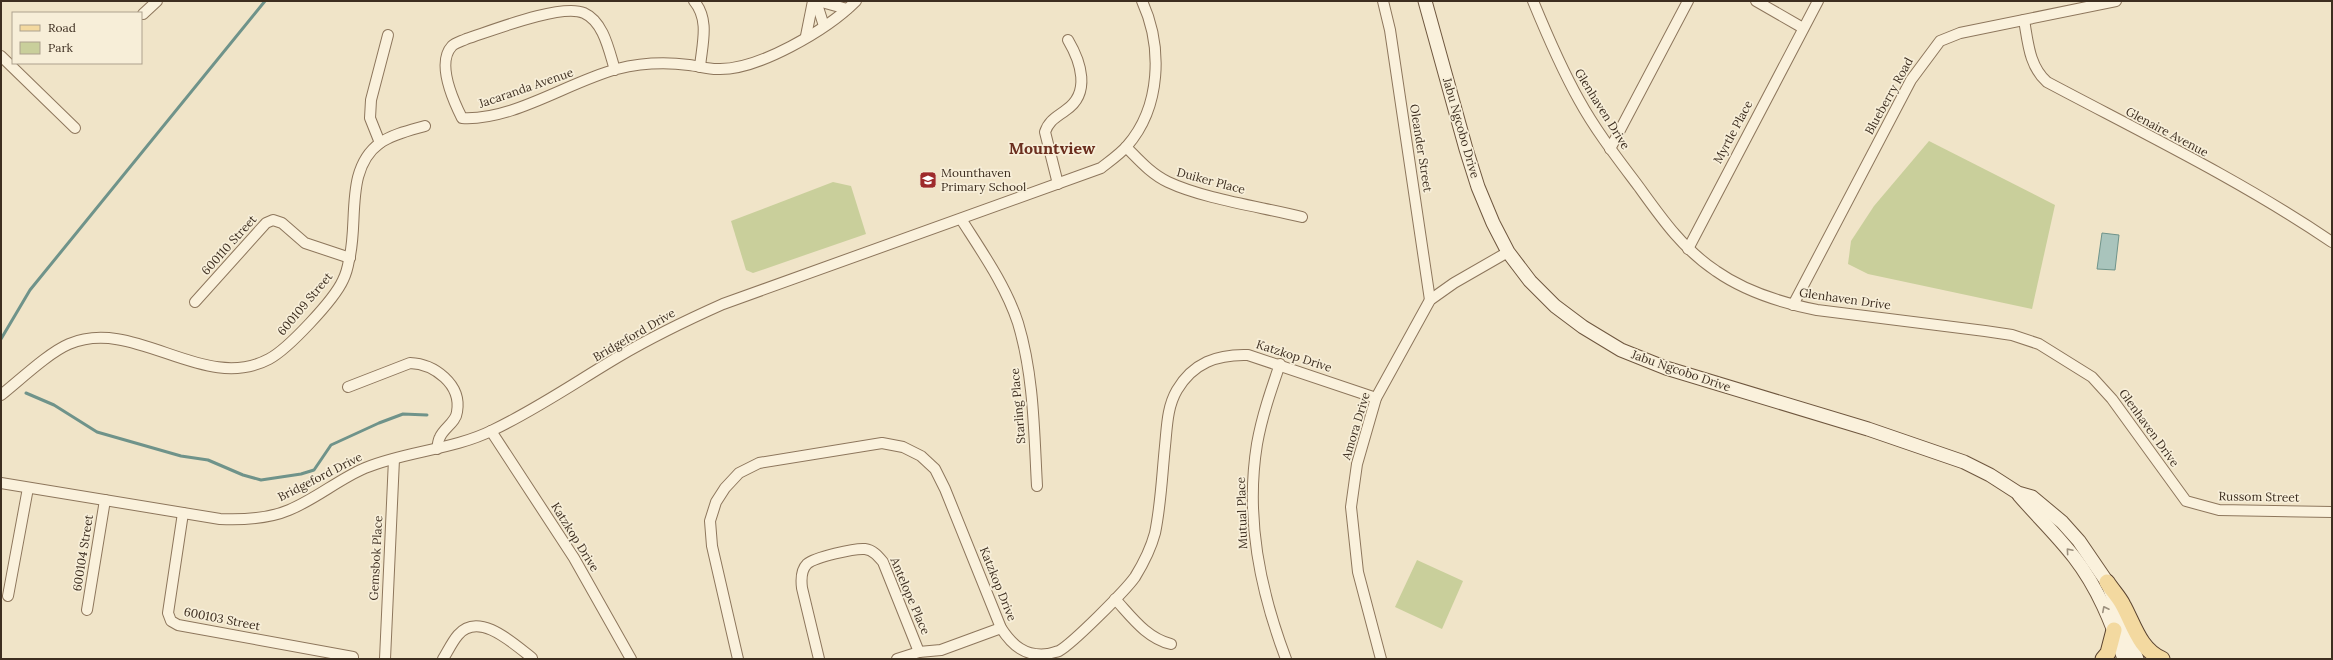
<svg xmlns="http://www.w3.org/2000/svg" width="2333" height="660" viewBox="0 0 2333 660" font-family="Lora,serif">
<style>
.green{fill:#c9cf9b}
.water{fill:#a9c4bc;stroke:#6f938a}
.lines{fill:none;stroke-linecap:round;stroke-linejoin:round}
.stream{stroke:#6f938a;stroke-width:3}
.minor-casing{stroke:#8d765c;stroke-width:12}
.secondary-casing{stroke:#6f573f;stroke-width:15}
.primary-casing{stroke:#5b4430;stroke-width:17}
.minor{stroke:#faf1dc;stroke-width:10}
.secondary{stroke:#faf1dc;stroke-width:13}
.primary{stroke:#f3d9a0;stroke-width:15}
.oneway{stroke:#9c907e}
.labels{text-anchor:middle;stroke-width:3.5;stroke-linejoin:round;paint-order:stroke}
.street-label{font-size:12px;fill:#3d2e20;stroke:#f7eed8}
.poi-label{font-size:12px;fill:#3d2e20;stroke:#f7eed8;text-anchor:start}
.district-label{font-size:16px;font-weight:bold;fill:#6b2e1e;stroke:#f7eed8}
</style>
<rect width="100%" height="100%" fill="#f0e4c8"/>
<g class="green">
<path d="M1929,141L2055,205L2032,309L1868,274L1848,264L1851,241L1874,206Z"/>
<path d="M833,182L851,186L866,234L753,273L746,270L731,221Z"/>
<path d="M1417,560L1463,581L1442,629L1395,607Z"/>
</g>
<path class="water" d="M2102,233L2119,235L2115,270L2097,269Z"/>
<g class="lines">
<g class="stream">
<path d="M1,339L30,290L265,1"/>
<path d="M26,393L54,405L97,432L181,456L208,460L243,475L261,480L301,474L314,470L331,445L379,423L403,414L427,415"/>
</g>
<g class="minor-casing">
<g id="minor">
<path d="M694,1C710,20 702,44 700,67"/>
<path d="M816,1L824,26"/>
<path d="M818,1L847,9"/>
<path d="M1383,1L1390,30L1430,300"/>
<path d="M1533,1C1547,35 1561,68 1579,100C1596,131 1618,159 1639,187C1662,219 1683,249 1716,271C1746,292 1782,303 1817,310L1985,331L2012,335L2039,344L2092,377L2112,399L2186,501L2219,510L2332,512"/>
<path d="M1756,1L1803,28"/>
<path d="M143,14L157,1"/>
<path d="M2024,20C2028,42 2029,66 2047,82C2143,133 2242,181 2332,242"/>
<path d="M806,36L813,1"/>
<path d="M1,56L75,128"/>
<path d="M615,70C609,51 604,22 584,13C561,3 491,31 466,39C462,41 455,43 452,46C436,63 453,100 462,118C513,121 568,82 617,69C641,63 665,62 689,65C698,66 708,69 717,69C757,71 827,30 856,1"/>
<path d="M380,143L370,118L371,100L388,35"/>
<path d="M1126,147C1139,160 1151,174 1168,182C1204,199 1262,207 1302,217"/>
<path d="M1610,149L1688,1"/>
<path d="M1058,184L1045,132C1049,120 1057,117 1066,110C1091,93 1081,62 1068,40"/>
<path d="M961,219C982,252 1006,286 1018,323C1034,376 1034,432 1037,486"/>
<path d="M1688,249L1818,1"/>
<path d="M195,302L266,223L273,220L282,223L305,243L350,258"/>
<path d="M1793,305L1911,80L1940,41L1960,33L2116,1"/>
<path d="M1280,364C1271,390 1262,416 1257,444C1245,518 1260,590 1286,659"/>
<path d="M348,387L410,363C434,364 462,384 457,412C456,422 444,428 440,437C438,440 438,445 437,449"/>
<path d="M1,395C20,380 48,353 69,344C135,316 204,394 269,359C288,349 334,300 343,280C346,274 348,266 349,260C359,223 344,169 380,143C393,134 411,130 425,126"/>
<path d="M491,431L574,558L631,659"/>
<path d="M1,483L220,519C243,520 268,519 289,510C316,499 339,479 365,468C406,451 453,450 493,430C537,409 576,382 618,357C652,337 687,320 723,304L1101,168C1110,161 1120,154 1127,146C1161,107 1163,47 1142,1"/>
<path d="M183,513L168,613L171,621L178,625L353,657"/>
<path d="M8,596L28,488"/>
<path d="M1115,599C1131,616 1146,638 1171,644"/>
<path d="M87,610L105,500"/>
<path d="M385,659L394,459"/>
<path d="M443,659C448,651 452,642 458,635C479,610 515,645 532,658"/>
<path d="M738,659L712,546L710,521L716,502L725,488L739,473L759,463L882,443L903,447L921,456L935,469L945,489L1001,628C1012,645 1025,657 1048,654C1051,653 1056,652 1059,651C1073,643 1125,591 1135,577C1143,564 1151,548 1155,533C1161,504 1162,475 1165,446C1167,427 1167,407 1177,390C1193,363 1217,354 1248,355L1376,398"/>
<path d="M819,659L802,588C801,580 801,570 807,564C815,557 855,548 865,549C873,550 878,556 883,562L919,652"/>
<path d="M897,659L919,652L941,650L1001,628"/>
<path d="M1381,659L1358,572L1351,507L1357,464L1376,398L1430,300L1454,283L1508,252"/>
</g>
</g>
<g class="secondary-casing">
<g id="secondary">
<path d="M1425,1L1466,149L1478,187L1493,223L1508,252L1530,281L1555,306L1583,327L1621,350L1666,368L1868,429L1964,462L1990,475L2018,493L2032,497L2062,522L2079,541L2107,582L2137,659"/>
<path d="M2019,495C2037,516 2057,535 2074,557C2098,588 2112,623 2124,659"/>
</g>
</g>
<g class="primary-casing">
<g id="primary">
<path d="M2107,582C2112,590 2119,597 2123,605C2134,625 2140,650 2162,659"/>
<path d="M2103,659L2108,653L2114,630"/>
</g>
</g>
<use href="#minor" class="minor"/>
<use href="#secondary" class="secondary"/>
<use href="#primary" class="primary"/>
</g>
<defs><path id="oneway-chevron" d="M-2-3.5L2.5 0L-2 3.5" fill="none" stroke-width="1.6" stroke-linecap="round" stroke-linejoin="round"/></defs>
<g class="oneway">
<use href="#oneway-chevron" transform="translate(2069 551) rotate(-131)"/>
<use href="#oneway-chevron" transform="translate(2105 609) rotate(-117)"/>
</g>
<defs>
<g id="school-square" transform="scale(0.9)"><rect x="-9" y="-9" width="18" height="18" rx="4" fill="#9e2a2b" stroke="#f7eed8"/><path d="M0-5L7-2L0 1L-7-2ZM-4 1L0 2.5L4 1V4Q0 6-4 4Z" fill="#fff"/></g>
</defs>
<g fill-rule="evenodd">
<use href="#school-square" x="928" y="180"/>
</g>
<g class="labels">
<g class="street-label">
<text transform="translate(526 88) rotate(-19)" y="4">Jacaranda Avenue</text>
<text transform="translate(1889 96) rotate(-61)" y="4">Blueberry Road</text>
<text transform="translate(1602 109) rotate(58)" y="4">Glenhaven Drive</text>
<text transform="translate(1461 128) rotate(74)" y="4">Jabu Ngcobo Drive</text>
<text transform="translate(1733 132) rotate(-62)" y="4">Myrtle Place</text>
<text transform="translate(2167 132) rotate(28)" y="4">Glenaire Avenue</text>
<text transform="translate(1421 148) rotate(81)" y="4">Oleander Street</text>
<text transform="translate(1211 181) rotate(15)" y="4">Duiker Place</text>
<text transform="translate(229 245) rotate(-48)" y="4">600110 Street</text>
<text transform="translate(1845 299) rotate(8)" y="4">Glenhaven Drive</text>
<text transform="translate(305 304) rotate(-50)" y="4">600109 Street</text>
<text transform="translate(634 335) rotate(-30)" y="4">Bridgeford Drive</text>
<text transform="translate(1294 356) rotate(18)" y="4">Katzkop Drive</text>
<text transform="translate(1681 371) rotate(19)" y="4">Jabu Ngcobo Drive</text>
<text transform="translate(1018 406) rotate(-95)" y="4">Starling Place</text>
<text transform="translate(1356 426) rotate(-73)" y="4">Amora Drive</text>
<text transform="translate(2149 428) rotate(54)" y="4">Glenhaven Drive</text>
<text transform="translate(320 477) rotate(-27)" y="4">Bridgeford Drive</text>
<text transform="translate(2259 497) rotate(1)" y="4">Russom Street</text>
<text transform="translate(1242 513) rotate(-92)" y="4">Mutual Place</text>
<text transform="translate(575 537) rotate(58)" y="4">Katzkop Drive</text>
<text transform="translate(83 553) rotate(-81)" y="4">600104 Street</text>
<text transform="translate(376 558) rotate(-87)" y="4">Gemsbok Place</text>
<text transform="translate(998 584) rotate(68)" y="4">Katzkop Drive</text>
<text transform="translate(910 596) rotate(67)" y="4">Antelope Place</text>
<text transform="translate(222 619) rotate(11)" y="4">600103 Street</text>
</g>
<g class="poi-label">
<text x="941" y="177">Mounthaven<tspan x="941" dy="14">Primary School</tspan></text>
</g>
<g class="district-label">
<text x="1052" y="154">Mountview</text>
</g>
</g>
<rect width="2333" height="660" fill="none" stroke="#3d2e20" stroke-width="4"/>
<rect x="12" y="12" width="130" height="52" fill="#f7eed8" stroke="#ada18e"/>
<rect x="20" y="25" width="20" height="6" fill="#f3d9a0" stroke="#ada18e"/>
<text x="48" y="32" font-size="12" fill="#3d2e20">Road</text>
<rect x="20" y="42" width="20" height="12" fill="#c9cf9b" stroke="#ada18e"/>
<text x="48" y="52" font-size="12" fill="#3d2e20">Park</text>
</svg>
